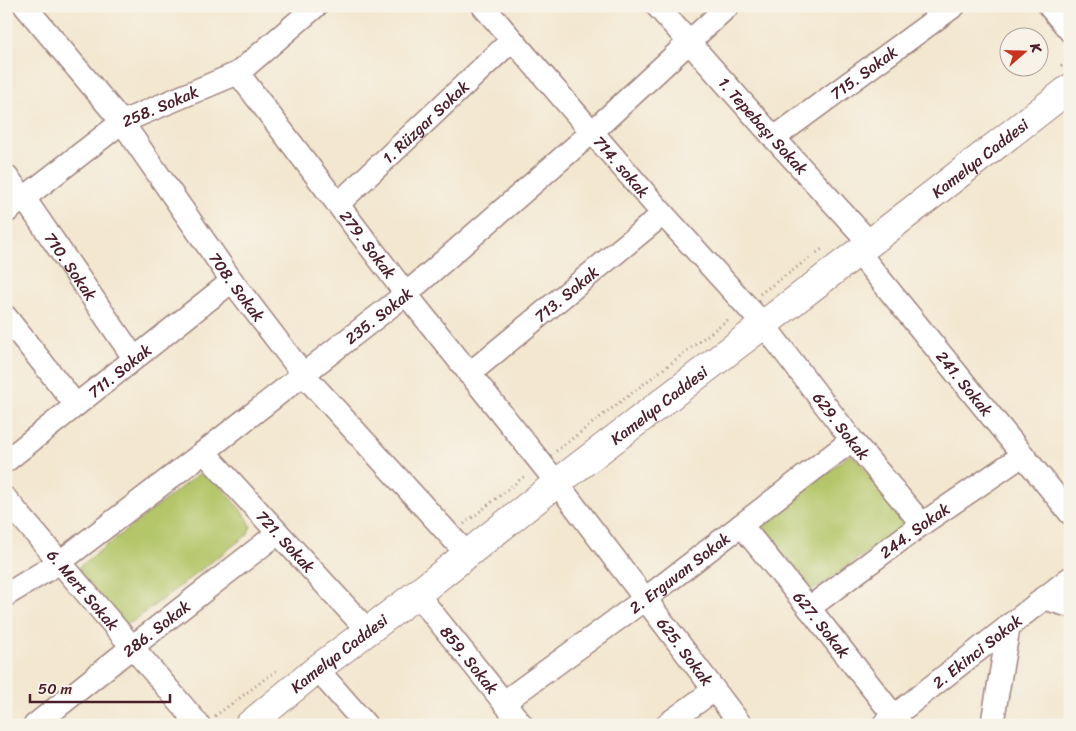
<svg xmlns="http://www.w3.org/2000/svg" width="1076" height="731" viewBox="0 0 1076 731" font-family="Sriracha,sans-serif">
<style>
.green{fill:#b4c669;stroke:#7f724a}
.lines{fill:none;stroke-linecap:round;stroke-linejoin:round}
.minor-casing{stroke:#9e837e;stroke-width:25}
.major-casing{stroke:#9e837e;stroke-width:30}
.path{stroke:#9e837e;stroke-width:3;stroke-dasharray:1 4;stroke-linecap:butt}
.minor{stroke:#fff;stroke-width:22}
.major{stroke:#fff;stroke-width:28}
.labels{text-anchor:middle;stroke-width:4;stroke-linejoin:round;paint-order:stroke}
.street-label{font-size:16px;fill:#4a1f2b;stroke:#f7f3e8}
</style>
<rect width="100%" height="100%" fill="#f7f3e8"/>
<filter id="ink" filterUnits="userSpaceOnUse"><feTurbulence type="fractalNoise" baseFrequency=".02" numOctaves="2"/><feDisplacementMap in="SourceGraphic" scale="10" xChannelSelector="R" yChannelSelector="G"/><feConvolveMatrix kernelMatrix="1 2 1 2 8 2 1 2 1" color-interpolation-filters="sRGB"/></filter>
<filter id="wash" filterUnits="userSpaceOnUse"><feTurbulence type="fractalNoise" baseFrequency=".0096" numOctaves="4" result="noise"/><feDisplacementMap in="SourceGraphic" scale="20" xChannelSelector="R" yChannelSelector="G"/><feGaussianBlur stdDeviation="1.12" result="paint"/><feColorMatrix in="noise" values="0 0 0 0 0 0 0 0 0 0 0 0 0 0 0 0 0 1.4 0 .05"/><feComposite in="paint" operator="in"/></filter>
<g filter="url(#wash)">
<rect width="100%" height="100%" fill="#f3e7d0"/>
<g class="green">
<path d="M849,455L857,459L899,511L904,520L899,529L819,587L811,590L802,588L760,533L761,523Z"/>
<path d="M205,472L213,476L247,518L251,526L247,535L132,622L123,625L81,577L79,567L197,475Z"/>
</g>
</g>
<g filter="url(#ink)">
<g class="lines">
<g class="minor-casing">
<g id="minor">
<path id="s1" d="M25,6L122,122L232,281L303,374L467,554"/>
<path id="s2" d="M483,6L663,214L764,325L852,440L922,524"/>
<path id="s3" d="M657,6L774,138L870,243"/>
<path d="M1049,6L1070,31"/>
<path id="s4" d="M238,73L406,294L557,483L741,725"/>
<path id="s5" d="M774,138L954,6"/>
<path id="s6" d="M6,176L24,198L134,358"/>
<path id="s7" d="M338,204L512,40"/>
<path id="s8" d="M6,212L122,122L238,73L316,6"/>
<path id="s9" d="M858,252L1070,513"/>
<path d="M6,317L76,405"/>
<path id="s10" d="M469,374L663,214"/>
<path id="s11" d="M204,452L368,631"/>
<path id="s12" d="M6,461L232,281"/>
<path id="s13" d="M6,499L199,725"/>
<path id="s14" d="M741,525L809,608L901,725"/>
<path id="s15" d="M417,594L522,725"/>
<path id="s16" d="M6,595L60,562L204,452L406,294L592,132L728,6"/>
<path d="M1043,598L1070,606"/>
<path id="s17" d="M809,608L922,524L1023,455"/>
<path d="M317,669L366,725"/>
<path id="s18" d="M504,702L645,599L852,440"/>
<path id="s19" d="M884,724L1070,578"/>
<path id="s20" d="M35,725L132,647L278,533"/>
<path d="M666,725L714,690"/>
<path d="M992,725L1009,625"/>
</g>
</g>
<g class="major-casing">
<g id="major">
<path id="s21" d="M249,725L317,669L417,594L557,483L870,243L1070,88"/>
</g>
</g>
<g class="path">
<path d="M1061,66L1070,59"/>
<path d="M760,294L822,249"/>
<path d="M556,451L730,318"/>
<path d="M464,524L526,475"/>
<path d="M215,716L276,671"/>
</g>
<use href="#minor" class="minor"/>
<use href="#major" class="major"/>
</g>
</g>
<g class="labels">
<g class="street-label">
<text dy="6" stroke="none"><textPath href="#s5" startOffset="111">715. Sokak</textPath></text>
<text dy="6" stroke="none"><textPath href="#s8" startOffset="188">258. Sokak</textPath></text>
<text dy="6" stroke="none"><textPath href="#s7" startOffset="120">1. Rüzgar Sokak</textPath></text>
<text dy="6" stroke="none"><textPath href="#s3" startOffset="160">1. Tepebaşı Sokak</textPath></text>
<text dy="6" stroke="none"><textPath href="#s21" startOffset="925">Kamelya Caddesi</textPath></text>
<text dy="6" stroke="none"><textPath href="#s2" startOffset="212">714. sokak</textPath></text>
<text dy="6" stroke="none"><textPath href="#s4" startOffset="215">279. Sokak</textPath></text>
<text dy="6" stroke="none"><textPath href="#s6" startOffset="111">710. Sokak</textPath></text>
<text dy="6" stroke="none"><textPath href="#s1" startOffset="352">708. Sokak</textPath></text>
<text dy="6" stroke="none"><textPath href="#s10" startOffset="126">713. Sokak</textPath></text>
<text dy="6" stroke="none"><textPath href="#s16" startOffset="466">235. Sokak</textPath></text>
<text dy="6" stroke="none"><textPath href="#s12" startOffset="145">711. Sokak</textPath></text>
<text dy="6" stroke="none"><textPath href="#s9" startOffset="169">241. Sokak</textPath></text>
<text dy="6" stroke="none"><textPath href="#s21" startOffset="520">Kamelya Caddesi</textPath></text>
<text dy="6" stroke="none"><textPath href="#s2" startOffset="552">629. Sokak</textPath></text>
<text dy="6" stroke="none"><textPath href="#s17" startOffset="131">244. Sokak</textPath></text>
<text dy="6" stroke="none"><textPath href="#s11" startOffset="121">721. Sokak</textPath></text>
<text dy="6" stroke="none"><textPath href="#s18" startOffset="218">2. Erguvan Sokak</textPath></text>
<text dy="6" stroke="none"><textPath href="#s13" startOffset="119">6. Mert Sokak</textPath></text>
<text dy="6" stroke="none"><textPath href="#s14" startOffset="128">627. Sokak</textPath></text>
<text dy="6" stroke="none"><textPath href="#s20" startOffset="155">286. Sokak</textPath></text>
<text dy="6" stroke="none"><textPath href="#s19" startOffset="118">2. Ekinci Sokak</textPath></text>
<text dy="6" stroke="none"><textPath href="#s4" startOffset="731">625. Sokak</textPath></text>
<text dy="6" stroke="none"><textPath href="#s21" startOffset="115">Kamelya Caddesi</textPath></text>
<text dy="6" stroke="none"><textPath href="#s15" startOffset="84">859. Sokak</textPath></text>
</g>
</g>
<rect width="1076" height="731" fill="none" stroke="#f7f3e8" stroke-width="25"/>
<g transform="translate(1024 52) rotate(70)"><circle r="24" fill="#f7f3e8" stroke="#b29e9c"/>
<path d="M0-4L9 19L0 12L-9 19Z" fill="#c8321e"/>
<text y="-8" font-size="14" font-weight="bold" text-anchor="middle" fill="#4a1f2b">K</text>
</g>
<path d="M30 694v8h140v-8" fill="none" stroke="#4a1f2b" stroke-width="2.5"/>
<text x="38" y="694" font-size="15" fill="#4a1f2b" stroke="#f7f3e8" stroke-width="4" paint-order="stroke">50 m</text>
</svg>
